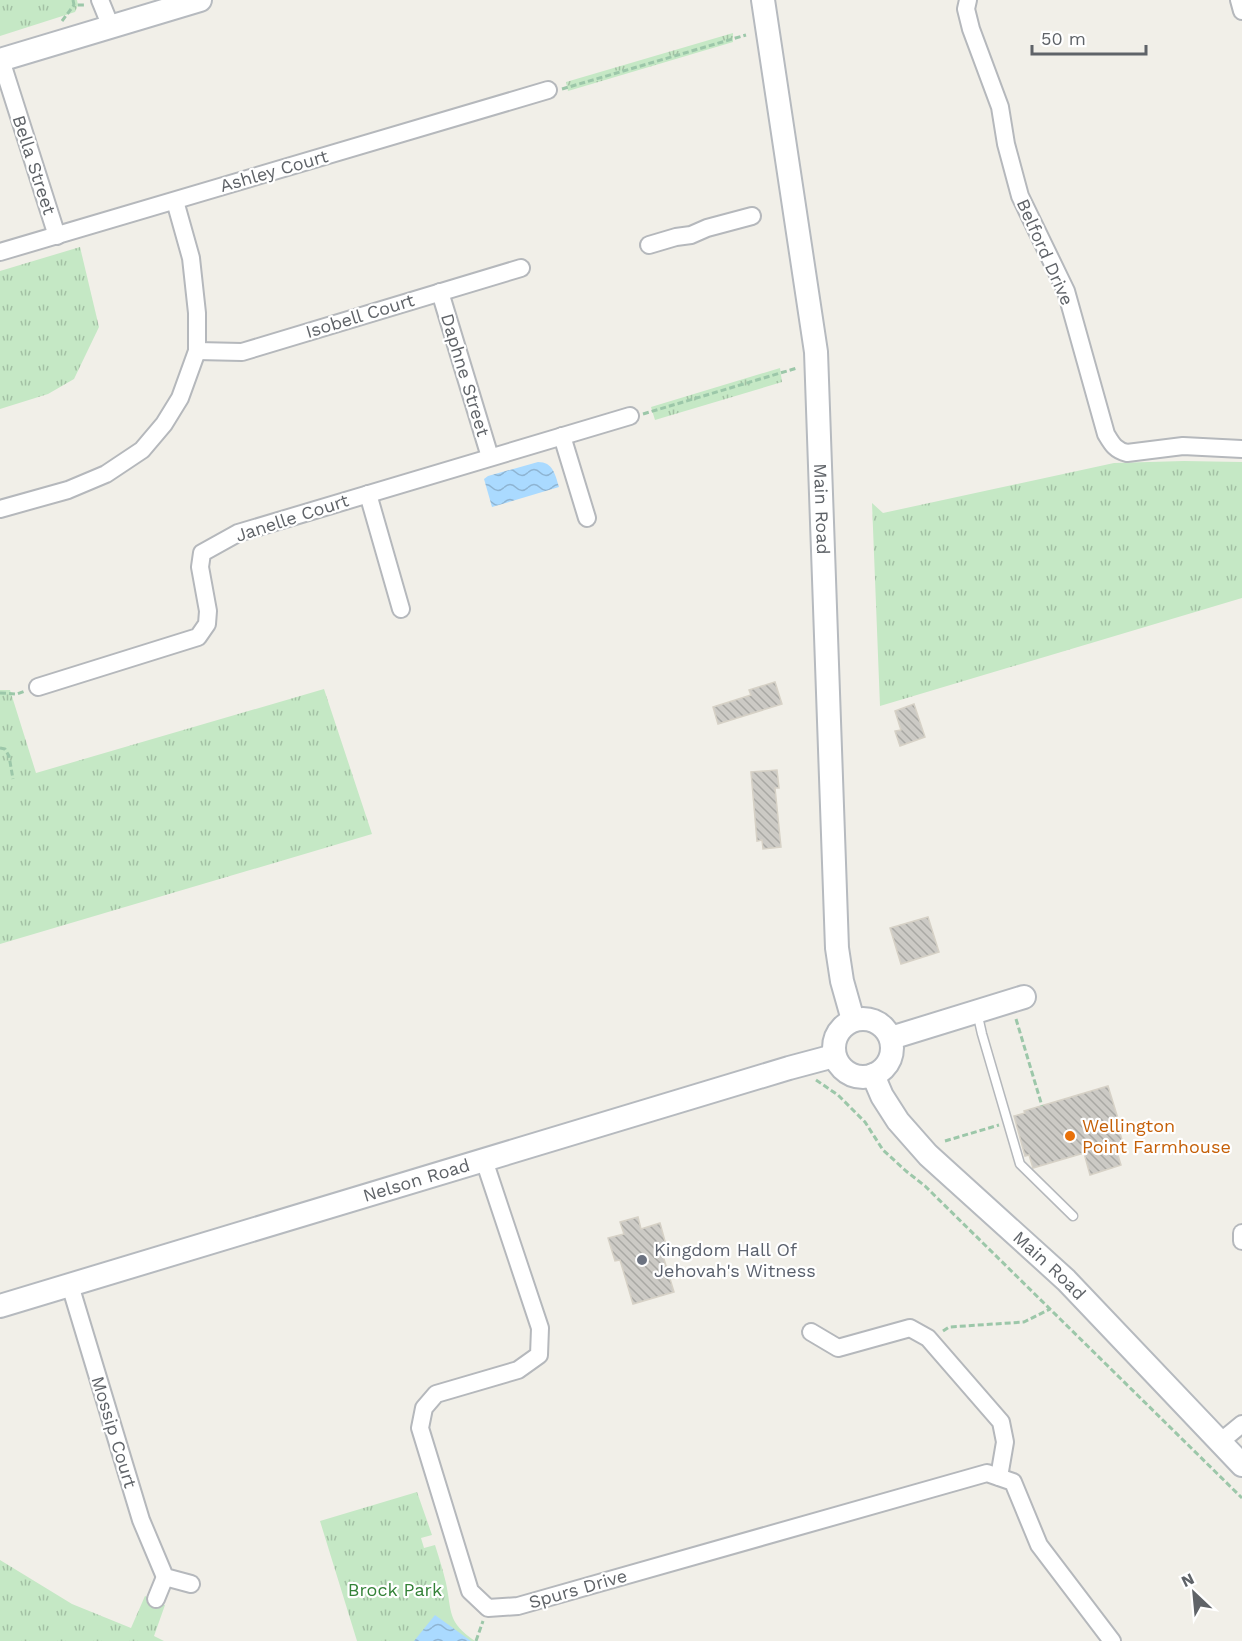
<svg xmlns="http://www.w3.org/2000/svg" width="1242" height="1641" viewBox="0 0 1242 1641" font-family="'Work Sans',sans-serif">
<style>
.grass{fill:url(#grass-tufts)}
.water{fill:url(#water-waves)}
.building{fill:url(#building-back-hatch);stroke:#d6d1c6;stroke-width:1.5}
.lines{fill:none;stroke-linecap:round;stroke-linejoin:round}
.lane-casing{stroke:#b5b8bc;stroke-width:11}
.street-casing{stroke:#b5b8bc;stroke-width:20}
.secondary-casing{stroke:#b6babf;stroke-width:26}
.path{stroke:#9cc7a9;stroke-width:3;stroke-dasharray:6 3;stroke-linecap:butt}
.lane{stroke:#fff;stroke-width:8}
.street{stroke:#fff;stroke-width:16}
.secondary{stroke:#fff;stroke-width:22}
.food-dot{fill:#e8710a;stroke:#fff;stroke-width:2}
.worship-dot{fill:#6b7280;stroke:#fff;stroke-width:2}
.labels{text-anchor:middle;stroke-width:4.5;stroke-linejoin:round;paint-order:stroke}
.street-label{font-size:18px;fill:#5f6368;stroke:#fff}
.food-label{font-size:18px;fill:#c56008;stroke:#fff;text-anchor:start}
.worship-label{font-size:18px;fill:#5b616d;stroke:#fff;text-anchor:start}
.park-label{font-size:18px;fill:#348238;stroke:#fff}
</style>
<defs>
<pattern id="grass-tufts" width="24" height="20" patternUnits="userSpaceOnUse" patternTransform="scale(1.5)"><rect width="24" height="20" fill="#c5e8c5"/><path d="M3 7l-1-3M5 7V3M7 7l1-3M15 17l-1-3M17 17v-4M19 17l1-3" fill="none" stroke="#a3c0a4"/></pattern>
<pattern id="water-waves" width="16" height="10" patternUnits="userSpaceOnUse" patternTransform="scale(1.5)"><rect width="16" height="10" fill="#aadaff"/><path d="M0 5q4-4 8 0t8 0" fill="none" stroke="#8eb4d2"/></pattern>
<pattern id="building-back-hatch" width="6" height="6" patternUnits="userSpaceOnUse" patternTransform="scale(1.5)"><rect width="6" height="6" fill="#cccac5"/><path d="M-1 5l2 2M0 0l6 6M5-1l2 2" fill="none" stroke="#a9a8a4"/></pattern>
</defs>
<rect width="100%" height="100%" fill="#f1efe8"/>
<g class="grass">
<path d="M0,0H77L78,5L75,12L0,36Z"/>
<path d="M733,33V42L568,91L566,82Z"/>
<path d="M80,247L99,327L74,379L48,394L0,409V271Z"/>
<path d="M780,368L782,382L655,420L651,407Z"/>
<path d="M1184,461L1242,462V598L880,706L872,503L883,513L1114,463Z"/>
<path d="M324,689L372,834L0,944V690H10L36,773Z"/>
<path d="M417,1492L432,1535L421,1538L424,1548L435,1545C439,1558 443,1570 446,1583C452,1612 447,1622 475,1641H357L320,1521Z"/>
<path d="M0,1560L72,1604L131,1628L145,1596L165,1605L154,1636L164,1641H0Z"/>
</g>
<g class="water">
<path d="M538,462C553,462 555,474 559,487L492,507L484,479L488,476Z"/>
<path d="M435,1615L471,1641H414Z"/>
</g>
<g class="building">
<path d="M775,682L782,704L718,724L713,707L751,695L749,690Z"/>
<path d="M914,704L925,737L900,746L895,731L901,730L895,711Z"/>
<path d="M777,770L779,788H775L781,847L763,849L762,840L757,841L751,772Z"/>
<path d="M928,917L939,952L901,964L890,928Z"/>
<path d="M1108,1086L1120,1125L1118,1126L1124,1147L1116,1149L1121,1165L1090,1175L1084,1153L1033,1168L1029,1155L1025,1156L1014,1116L1025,1113L1024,1111Z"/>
<path d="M638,1217L641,1229L660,1223L666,1245L660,1246L674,1292L633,1304L620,1260L615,1261L608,1238L624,1234L620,1222Z"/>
</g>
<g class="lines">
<g class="lane-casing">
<path id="lane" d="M977,1012L982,1034L1020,1164L1073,1216"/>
</g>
<g class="street-casing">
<g id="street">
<path d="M100,0L111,27"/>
<path d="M968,0L966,9L971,29L1000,107L1006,144L1020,196L1066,291L1106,434C1112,444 1115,450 1127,453L1183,446L1242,449"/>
<path d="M1239,0L1242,11"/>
<path d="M1,60L57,236"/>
<path d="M649,245L676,237L691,235L707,228L752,216"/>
<path d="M0,252L548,90"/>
<path d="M440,292L490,457"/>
<path d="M197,351L242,352L521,268"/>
<path d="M562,436L587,518"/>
<path d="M368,494L401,609"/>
<path d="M0,509L68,490L106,474L142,450L164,424L180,398L197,351V313L191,258L175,201"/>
<path d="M38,687L198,637L207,624L208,611L200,567L202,553L238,533L630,416"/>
<path d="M484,1160L540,1328L539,1355L518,1370L436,1394L424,1408L420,1428L470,1591L488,1608L518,1606L987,1473L1013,1482L1039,1545L1112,1641"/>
<path d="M1242,1233V1241"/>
<path d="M70,1285L141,1520L165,1577L191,1584"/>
<path d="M811,1332L838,1348L910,1328L928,1338L1001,1422L1005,1442L999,1477"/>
<path d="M1220,1442L1242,1424"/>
<path d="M156,1599L165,1577"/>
</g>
</g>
<g class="secondary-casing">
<g id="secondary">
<path id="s1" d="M763,0L816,352L837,948L842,981L853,1020"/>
<path d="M0,60L200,0"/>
<circle cx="863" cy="1048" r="29"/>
<path d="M891,1038L1024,997"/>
<path id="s2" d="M873,1075L882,1096L898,1121L928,1155L1066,1280L1242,1465"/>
<path id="s3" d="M0,1306L789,1068L834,1056"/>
</g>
</g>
<g class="path">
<path d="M73,0L74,5H85"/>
<path d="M62,21L74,5"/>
<path d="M562,89L746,35"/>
<path d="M643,414L797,368"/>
<path d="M0,693L17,694L25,691"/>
<path d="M0,748L5,749L9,756L13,779"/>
<path d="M1016,1019L1042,1106"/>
<path d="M816,1080L838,1095L865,1122L883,1150L906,1171L925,1186L1242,1498"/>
<path d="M945,1141L999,1125"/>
<path d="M943,1331L949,1327L1024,1322L1050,1309"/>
<path d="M476,1641L483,1621"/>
</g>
<use href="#lane" class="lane"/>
<use href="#street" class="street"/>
<use href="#secondary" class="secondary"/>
</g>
<circle class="food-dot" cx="1070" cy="1136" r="6"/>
<circle class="worship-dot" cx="642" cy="1260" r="6"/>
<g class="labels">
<g class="street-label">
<text transform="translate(34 165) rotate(72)" y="6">Bella Street</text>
<text transform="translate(274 171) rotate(-16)" y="6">Ashley Court</text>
<text transform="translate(1045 252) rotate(66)" y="6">Belford Drive</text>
<text transform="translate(360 316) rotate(-17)" y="6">Isobell Court</text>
<text transform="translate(465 375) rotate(73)" y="6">Daphne Street</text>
<text dy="6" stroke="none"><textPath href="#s1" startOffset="513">Main Road</textPath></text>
<text transform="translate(292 518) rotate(-18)" y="6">Janelle Court</text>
<text dy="6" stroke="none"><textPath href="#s3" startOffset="435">Nelson Road</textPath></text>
<text dy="6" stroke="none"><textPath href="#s2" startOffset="262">Main Road</textPath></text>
<text transform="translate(114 1432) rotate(73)" y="6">Mossip Court</text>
<text transform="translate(578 1589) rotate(-16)" y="6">Spurs Drive</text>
</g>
<g class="food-label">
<text x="1082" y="1132">Wellington<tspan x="1082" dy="21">Point Farmhouse</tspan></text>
</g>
<g class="worship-label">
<text x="654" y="1256">Kingdom Hall Of<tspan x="654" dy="21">Jehovah's Witness</tspan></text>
</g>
<g class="park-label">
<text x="395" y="1596">Brock Park</text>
</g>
</g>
<g transform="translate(1194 1593) rotate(334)" stroke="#ffffff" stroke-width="4.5" paint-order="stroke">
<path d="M0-4.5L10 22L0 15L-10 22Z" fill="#5f6368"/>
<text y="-9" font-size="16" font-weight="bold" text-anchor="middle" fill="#5f6368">N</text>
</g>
<path d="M1032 45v9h114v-9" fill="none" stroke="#5f6368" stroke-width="3"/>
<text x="1041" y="45" font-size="18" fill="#5f6368" stroke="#ffffff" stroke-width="4.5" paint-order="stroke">50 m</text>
</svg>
